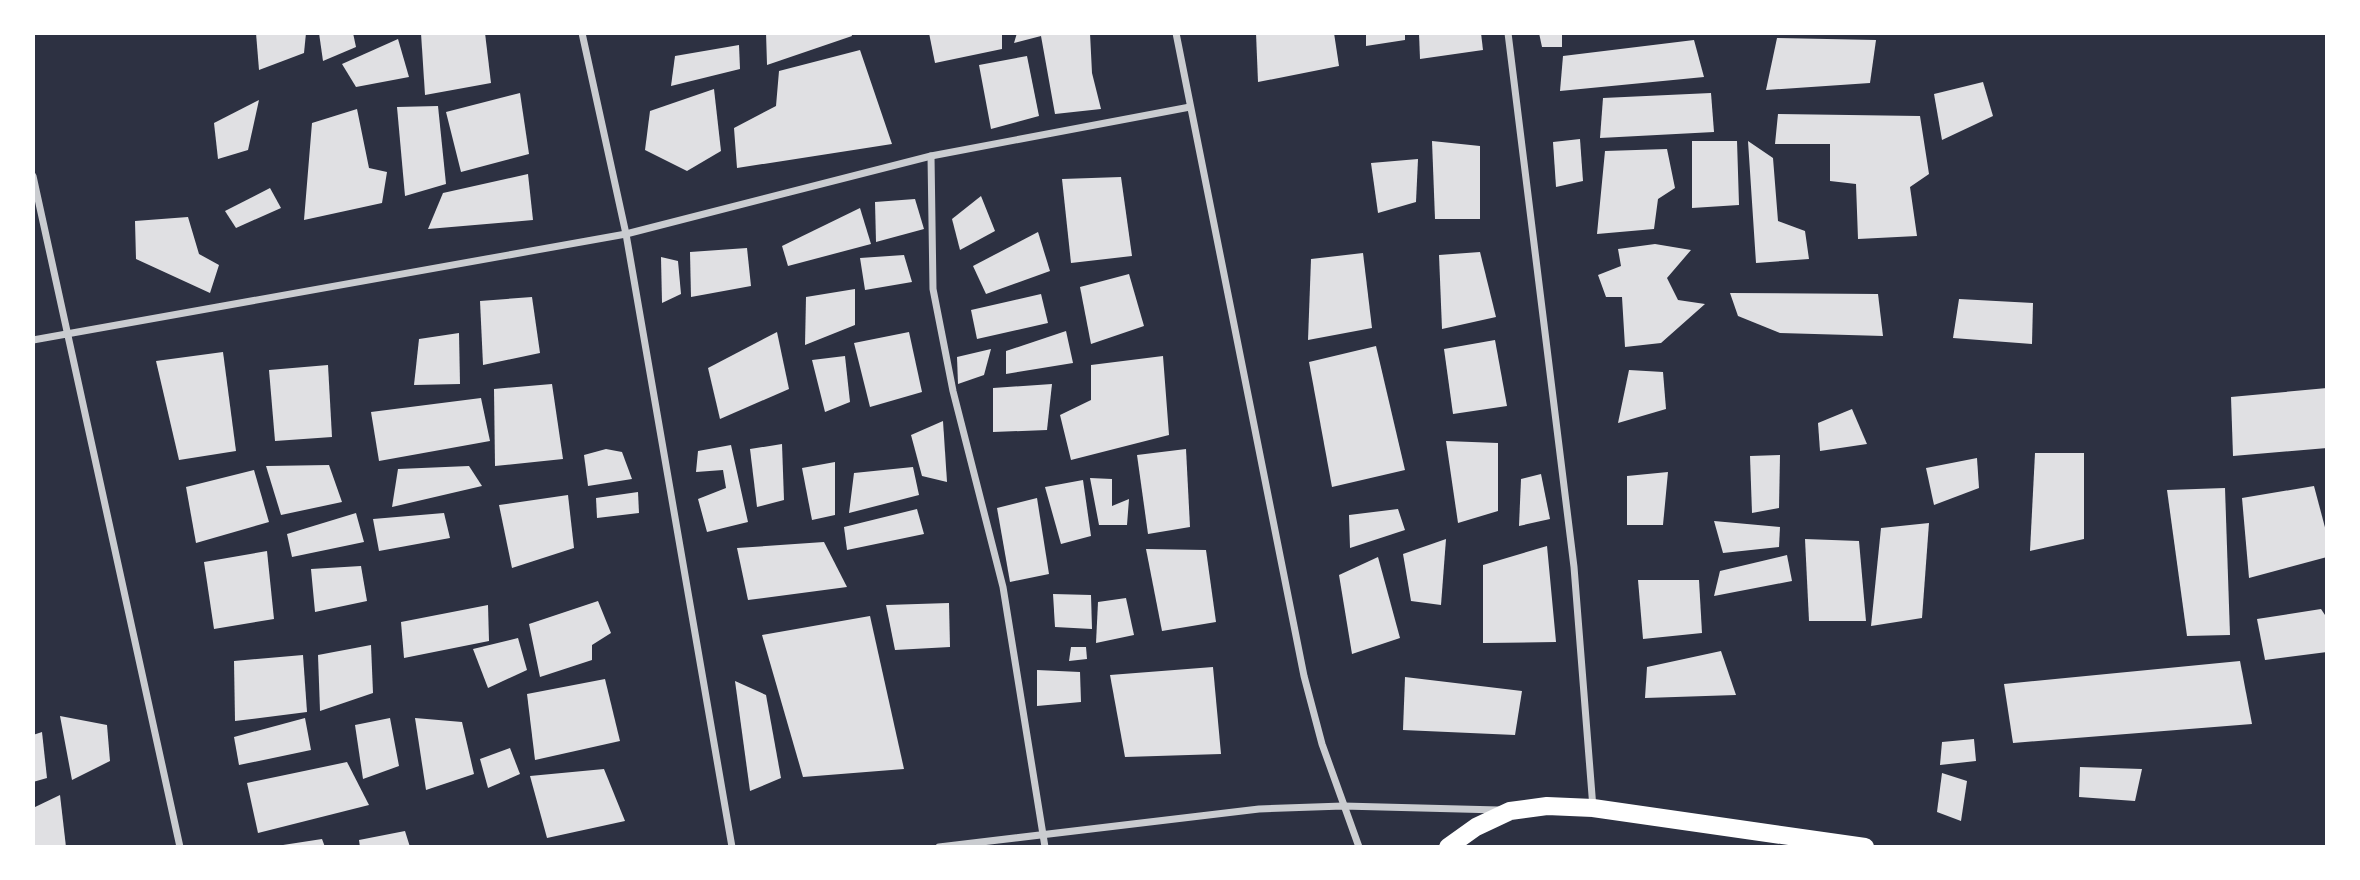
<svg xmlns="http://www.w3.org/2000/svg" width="2360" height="880" viewBox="0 0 2360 880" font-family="'PT Sans',sans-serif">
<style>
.building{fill:#e0e0e3}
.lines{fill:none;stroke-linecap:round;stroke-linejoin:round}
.minor{stroke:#caccd0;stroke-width:7}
.primary{stroke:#fff;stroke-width:18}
</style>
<rect width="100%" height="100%" fill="#2d3142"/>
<g class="building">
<path d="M256,33H306L304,53L259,70Z"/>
<path d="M319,33H353L356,47L323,61Z"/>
<path d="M421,33H485L491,83L425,95Z"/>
<path d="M766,33H851L852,36L767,65Z"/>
<path d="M929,33H1002V49L935,63Z"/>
<path d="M1017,33H1090L1092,73L1101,109L1055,114L1041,36L1014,43Z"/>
<path d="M1256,33H1334L1339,66L1258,82Z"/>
<path d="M1366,33H1405V40L1366,46Z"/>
<path d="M1419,33H1481L1483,50L1420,59Z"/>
<path d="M1539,33H1562V47H1542Z"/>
<path d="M1777,38L1876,40L1870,83L1766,90Z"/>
<path d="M398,39L409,77L356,87L342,64Z"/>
<path d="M1694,40L1704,77L1560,91L1563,56Z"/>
<path d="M739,45L740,69L671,86L675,56Z"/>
<path d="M860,50L892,144L737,168L734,128L776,106L779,71Z"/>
<path d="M1027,56L1039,116L991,129L979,65Z"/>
<path d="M1983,82L1993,116L1942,140L1934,94Z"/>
<path d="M714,89L721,151L687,171L645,150L650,111Z"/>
<path d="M520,93L529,154L461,172L446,112Z"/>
<path d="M1711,93L1714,132L1600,138L1603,98Z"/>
<path d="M259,100L248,150L218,159L214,123Z"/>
<path d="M438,106L446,184L405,196L397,107Z"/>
<path d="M357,109L369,168L387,172L382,203L304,220L312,123Z"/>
<path d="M1778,114L1920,116L1929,174L1910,187L1917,236L1858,239L1856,184L1830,181V144H1775Z"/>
<path d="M1580,139L1583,181L1556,187L1553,142Z"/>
<path d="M1432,141L1480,146V219H1435Z"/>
<path d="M1692,141H1737L1739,205L1692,208Z"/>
<path d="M1748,141L1773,158L1778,221L1805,231L1809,259L1756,263Z"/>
<path d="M1667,149L1675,188L1658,199L1654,229L1597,234L1605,151Z"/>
<path d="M1418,159L1416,202L1378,213L1371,163Z"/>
<path d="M528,174L533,220L428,229L443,193Z"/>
<path d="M1121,177L1132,256L1071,263L1062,179Z"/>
<path d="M270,188L281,208L236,228L225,211Z"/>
<path d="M981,196L995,231L960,250L952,219Z"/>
<path d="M915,199L924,229L876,242L875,202Z"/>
<path d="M860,208L871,244L788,266L782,246Z"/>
<path d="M188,217L199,254L219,265L210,293L136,259L135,221Z"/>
<path d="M1038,232L1050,271L986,294L973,266Z"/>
<path d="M1655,244L1691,250L1667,278L1678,300L1705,304L1661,343L1625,347L1622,297H1606L1598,275L1621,266L1618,249Z"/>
<path d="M747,248L751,286L691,297L690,252Z"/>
<path d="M1480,252L1496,317L1442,329L1439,255Z"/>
<path d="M1363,253L1372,328L1308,340L1311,259Z"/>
<path d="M904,255L912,282L865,290L860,258Z"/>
<path d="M661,257L678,261L681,294L662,303Z"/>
<path d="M1129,274L1144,326L1091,344L1080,287Z"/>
<path d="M855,289V325L805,345L806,297Z"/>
<path d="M1730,293L1878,294L1883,336L1780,333L1738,316Z"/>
<path d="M1041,294L1048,323L977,339L971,310Z"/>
<path d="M532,297L540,353L483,365L480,301Z"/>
<path d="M1959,299L2033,303L2032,344L1953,338Z"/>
<path d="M1066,331L1073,363L1006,374V351Z"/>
<path d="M777,332L789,389L720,419L708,368Z"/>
<path d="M909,332L922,392L870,407L854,343Z"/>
<path d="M459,333L460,384L414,385L419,339Z"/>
<path d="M1495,340L1507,406L1453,414L1444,349Z"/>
<path d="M1376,346L1405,470L1332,487L1309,362Z"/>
<path d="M991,349L984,375L958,384L957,357Z"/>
<path d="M223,352L236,451L179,460L156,361Z"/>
<path d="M845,356L850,402L825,412L812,360Z"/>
<path d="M1163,356L1169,435L1071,460L1060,415L1091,400V365Z"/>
<path d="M328,365L332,437L275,441L269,370Z"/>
<path d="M1629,370L1663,372L1666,409L1618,423Z"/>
<path d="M552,384L563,459L495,466L494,389Z"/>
<path d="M1052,384L1047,430L993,432V388Z"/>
<path d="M2327,388V448L2233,456L2231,397Z"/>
<path d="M481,398L490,441L379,461L371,412Z"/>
<path d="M1852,409L1867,444L1820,451L1818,423Z"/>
<path d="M943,421L947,482L922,476L911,435Z"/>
<path d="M1446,441L1498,443V511L1458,523Z"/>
<path d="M782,444L784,500L757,507L750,449Z"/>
<path d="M731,445L748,522L707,532L698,499L726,488L723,470L696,472L698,451Z"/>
<path d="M606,449L622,452L632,479L588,486L584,455Z"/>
<path d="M1186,449L1190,527L1148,534L1137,455Z"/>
<path d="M2035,453H2084V539L2030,551Z"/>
<path d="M1780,455L1779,508L1752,513L1750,456Z"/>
<path d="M1977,458L1979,488L1934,505L1926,468Z"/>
<path d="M835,462V515L812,520L802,468Z"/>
<path d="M329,465L342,502L281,515L266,466Z"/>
<path d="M469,466L482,486L392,507L398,469Z"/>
<path d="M913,467L919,495L849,513L854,473Z"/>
<path d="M254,470L269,522L196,543L186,487Z"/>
<path d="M1668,472L1663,525H1627V476Z"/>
<path d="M1541,474L1550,519L1519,526L1521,479Z"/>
<path d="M1090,478L1112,479V506L1129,499L1127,525H1099Z"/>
<path d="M1083,480L1091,536L1061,544L1045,487Z"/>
<path d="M2314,486L2327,535V557L2249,578L2242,498Z"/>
<path d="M2225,488L2230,635L2187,636L2167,490Z"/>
<path d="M638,492L639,513L597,518L596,498Z"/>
<path d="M568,495L574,548L512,568L499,505Z"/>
<path d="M1037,498L1049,574L1010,582L997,508Z"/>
<path d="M917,509L924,534L847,550L844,527Z"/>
<path d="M1398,509L1405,530L1350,548L1349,515Z"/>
<path d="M356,513L364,542L292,557L287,534Z"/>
<path d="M444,513L450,538L379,551L373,519Z"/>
<path d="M1714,521L1780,527L1779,547L1723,553Z"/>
<path d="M1929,523L1922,618L1871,626L1881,528Z"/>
<path d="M1446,539L1441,605L1411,601L1403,554Z"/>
<path d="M1805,539L1859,541L1866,621H1809Z"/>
<path d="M824,542L847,587L748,600L737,548Z"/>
<path d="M1547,546L1556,642L1483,643V565Z"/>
<path d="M1146,549L1206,550L1216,622L1162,631Z"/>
<path d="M267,551L274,619L214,629L204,562Z"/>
<path d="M1787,555L1792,581L1714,596L1720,571Z"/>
<path d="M1378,557L1400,638L1352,654L1339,575Z"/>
<path d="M361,566L367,601L315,612L311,569Z"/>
<path d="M1638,580H1699L1702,633L1643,639Z"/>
<path d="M1053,594L1091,595L1092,629L1055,627Z"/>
<path d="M1126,598L1134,635L1096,643L1098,602Z"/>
<path d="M598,601L611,633L592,645V660L540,677L529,624Z"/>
<path d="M949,603L950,647L895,650L886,605Z"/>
<path d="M488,605L489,641L404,658L401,622Z"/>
<path d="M2321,609L2327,618V652L2265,660L2257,619Z"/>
<path d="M870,616L904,769L803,777L762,635Z"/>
<path d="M518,638L527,670L488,688L473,649Z"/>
<path d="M371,645L373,693L320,711L318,655Z"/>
<path d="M1071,647H1086L1087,659L1069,661Z"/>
<path d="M1721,651L1736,695L1645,698L1647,667Z"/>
<path d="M303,655L307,712L235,721L234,661Z"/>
<path d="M2240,661L2252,724L2013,743L2004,684Z"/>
<path d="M1213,667L1221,754L1125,757L1110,675Z"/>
<path d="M1037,670L1080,672L1081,702L1037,706Z"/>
<path d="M1405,677L1522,691L1515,735L1403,730Z"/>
<path d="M605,679L620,741L535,760L527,694Z"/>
<path d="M735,681L766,695L781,778L750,791Z"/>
<path d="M60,716L107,725L110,761L72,780Z"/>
<path d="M305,718L311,750L239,765L234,737Z"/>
<path d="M390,718L399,766L363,779L355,725Z"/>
<path d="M415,718L462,722L474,774L426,790Z"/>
<path d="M42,732L47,778L33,782V735Z"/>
<path d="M1974,739L1976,761L1940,765L1942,742Z"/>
<path d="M510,748L520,774L488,788L480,759Z"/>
<path d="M347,762L369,805L258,833L247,783Z"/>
<path d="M2080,767L2142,769L2135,801L2079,797Z"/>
<path d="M604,769L625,821L547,838L530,776Z"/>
<path d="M1942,773L1967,781L1961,821L1937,812Z"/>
<path d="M60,795L66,847H33V808Z"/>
<path d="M405,831L410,847H360L359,840Z"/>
<path d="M322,839L325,847H283V845Z"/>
</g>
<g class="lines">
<g class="minor">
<path d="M582,33L626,234L732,847"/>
<path d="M1176,33L1304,676L1322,744L1359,847"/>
<path d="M1508,33L1574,567L1593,808"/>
<path d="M931,156L933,289L953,391L1003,587L1045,847"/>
<path d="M33,176L180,847"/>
<path d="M33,340L626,234L931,156L1190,107"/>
<path d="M939,847L1259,809L1343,806L1499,810"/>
</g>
<path class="primary" d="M1448,847L1476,827L1510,811L1547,806L1593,808L1865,847"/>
</g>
<rect width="2360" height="880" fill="none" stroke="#ffffff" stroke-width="70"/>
</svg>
